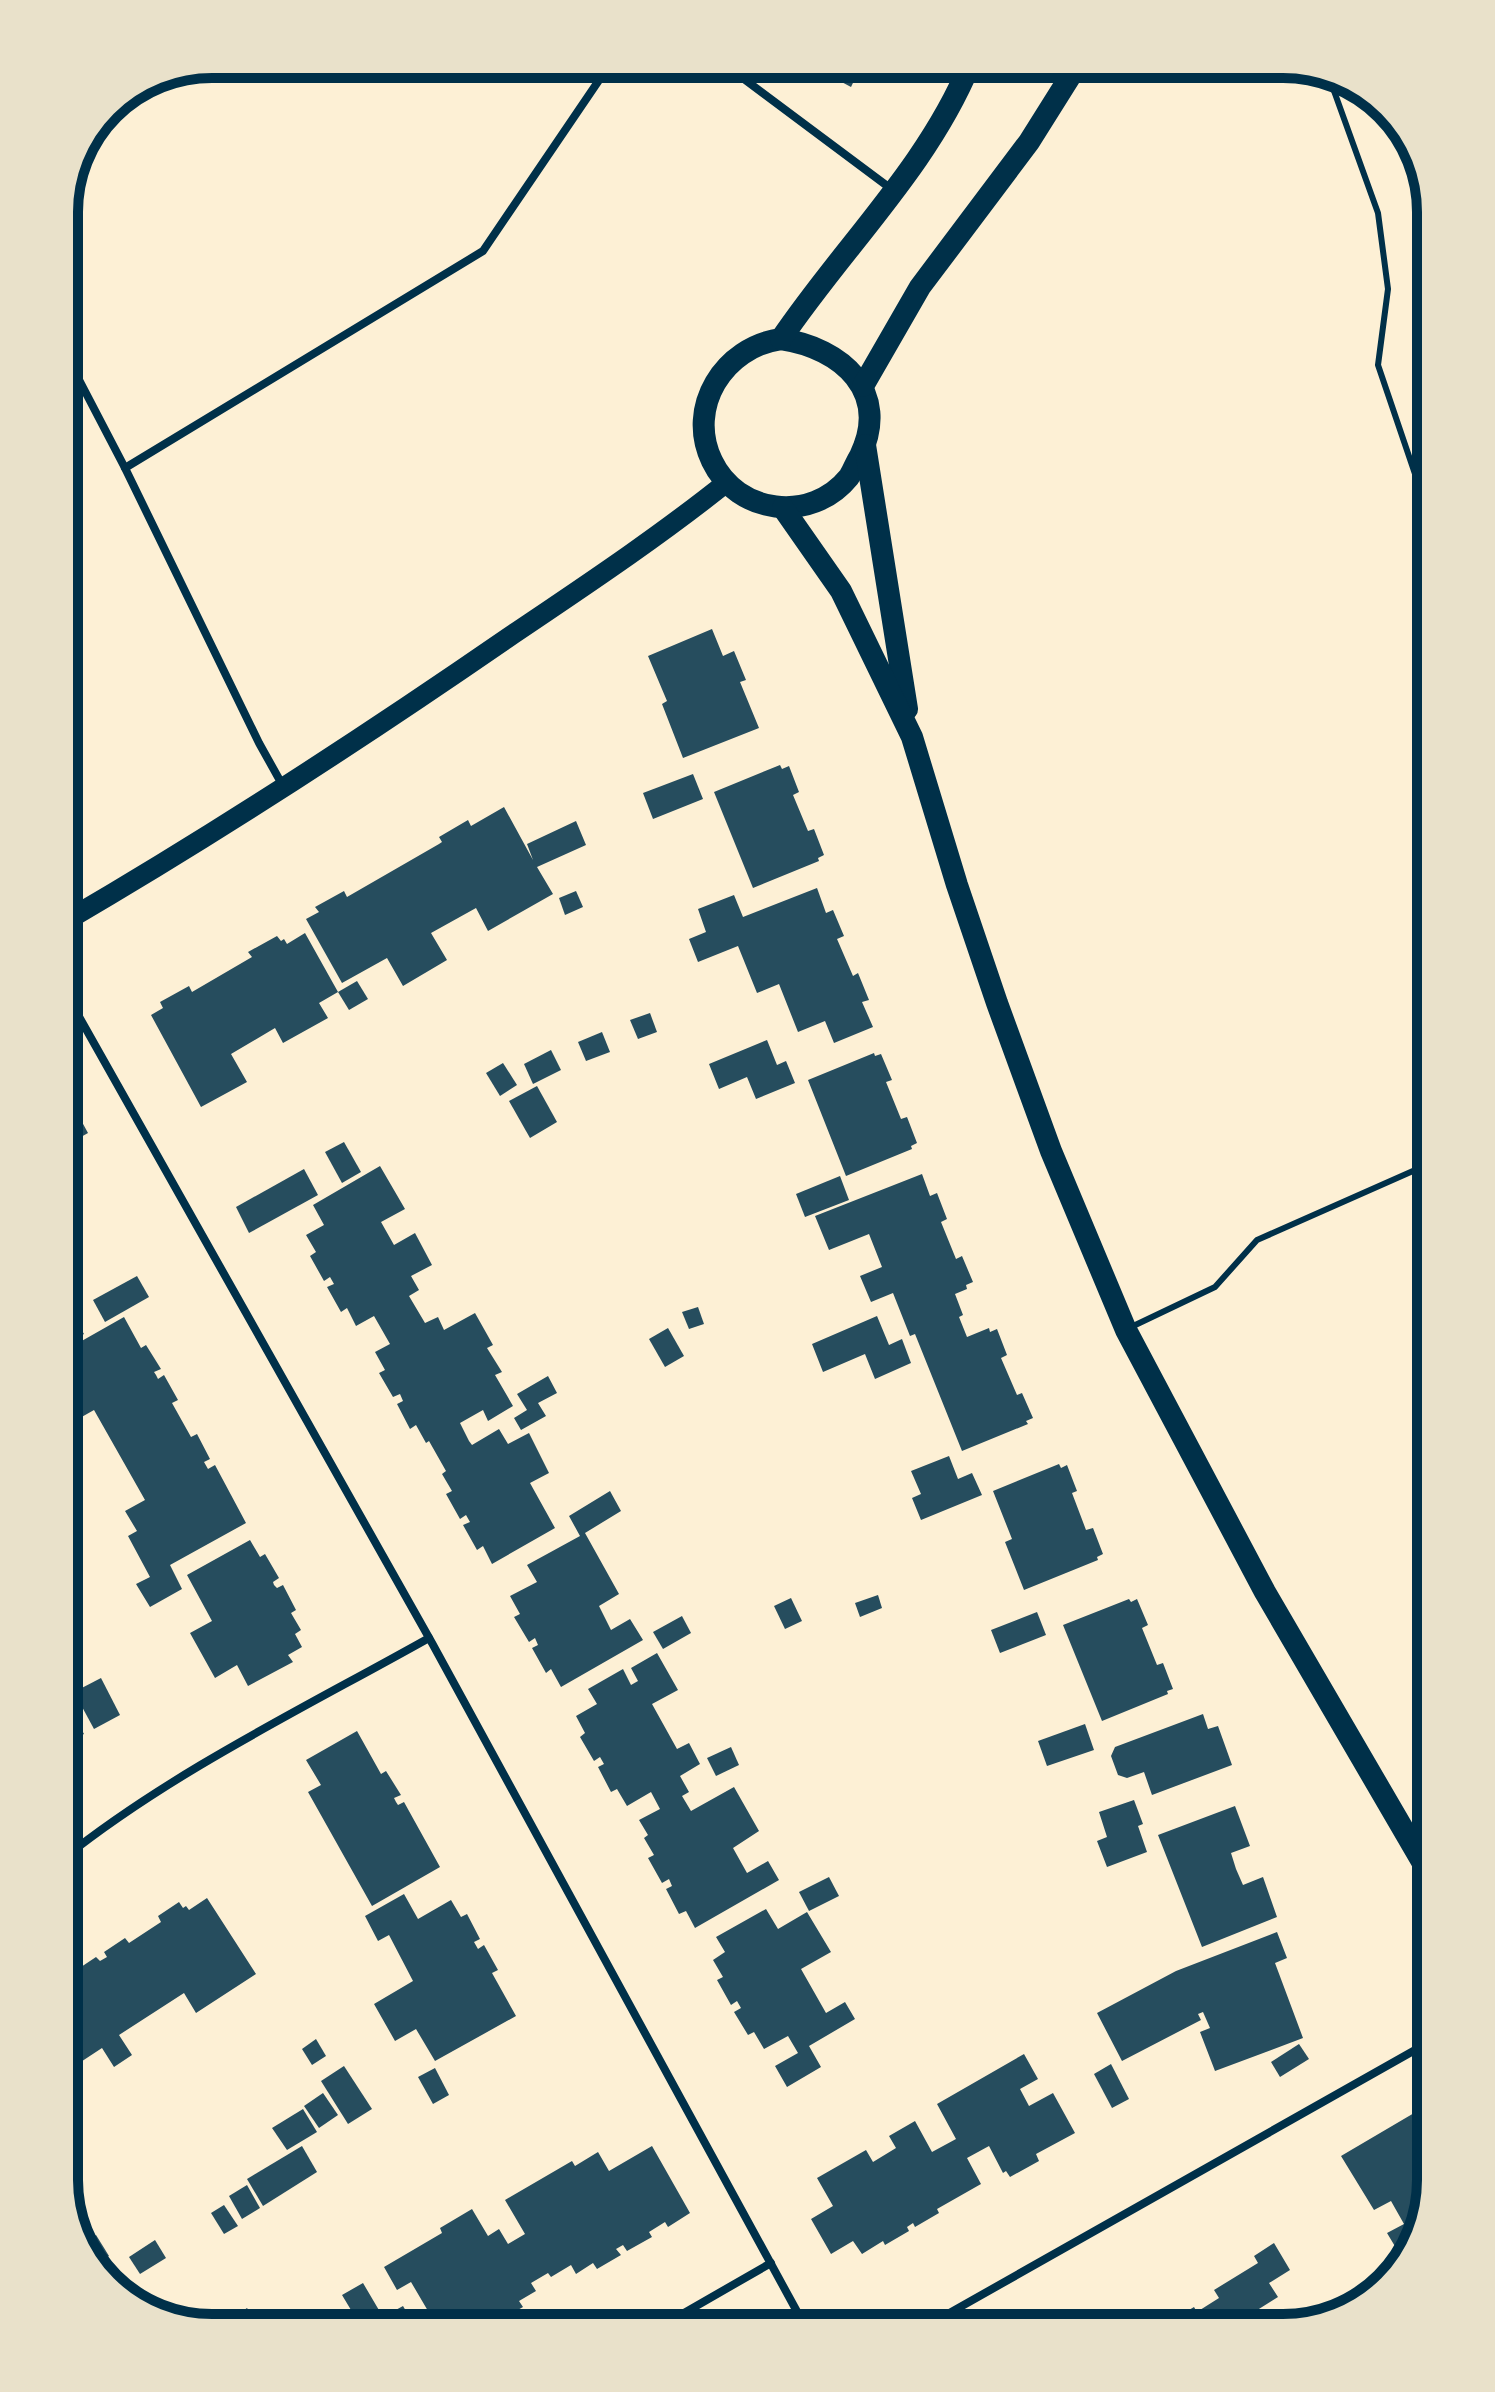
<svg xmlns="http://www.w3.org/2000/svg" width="1495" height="2392" viewBox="0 0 1495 2392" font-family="'Public Sans',sans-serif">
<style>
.building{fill:#264d5e}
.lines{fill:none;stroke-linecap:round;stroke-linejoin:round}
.service{stroke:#003049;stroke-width:6}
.minor{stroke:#003049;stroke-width:8}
.primary{stroke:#003049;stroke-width:20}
.trunk{stroke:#003049;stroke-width:22}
.rim{fill:none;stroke:#003049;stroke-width:10}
</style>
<rect width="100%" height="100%" fill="#fdf0d5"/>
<g class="building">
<path d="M808,64H862L851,87Z"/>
<path d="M712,629L723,656L734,651L746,680L740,682L759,728L683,758L662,704L667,701L648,656Z"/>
<path d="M780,765L782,769L789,766L799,792L793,795L808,831L814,829L824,855L818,858L819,861L753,888L714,792Z"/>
<path d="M693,774L703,799L653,819L643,793Z"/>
<path d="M504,807L533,860L527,844L576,821L586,845L537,867L553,894L488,931L476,908L431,933L447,960L403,986L387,958L342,983L306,919L319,912L315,907L344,891L347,897L439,844L442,842L439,837L468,820L471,826Z"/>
<path d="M817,888L826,913L833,910L844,936L837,939L853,976L858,973L869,1000L862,1002L873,1027L834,1043L825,1021L798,1032L779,984L757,993L738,946L698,962L689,939L706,932L698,909L734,895L743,917Z"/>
<path d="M576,891L583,907L565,915L559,898Z"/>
<path d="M305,933L338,992L319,1003L328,1018L283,1043L275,1028L231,1054L247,1082L201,1107L151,1015L163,1008L160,1002L189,986L192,992L252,957L248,952L277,936L281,941L284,939L287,944Z"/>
<path d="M357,981L368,999L349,1010L338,992Z"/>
<path d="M650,1013L657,1032L638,1039L630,1020Z"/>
<path d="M602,1032L610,1052L586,1061L578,1042Z"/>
<path d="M767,1040L777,1065L786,1061L795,1083L756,1099L747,1077L719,1089L709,1064Z"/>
<path d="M551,1050L561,1070L533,1084L524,1064Z"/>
<path d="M874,1053L875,1056L881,1054L892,1080L886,1082L901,1119L907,1117L917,1143L911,1146L912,1149L846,1176L808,1080Z"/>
<path d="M503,1063L517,1085L500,1096L486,1073Z"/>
<path d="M537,1086L557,1122L530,1138L509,1101Z"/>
<path d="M64,1089L88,1133L65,1146L76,1168L64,1175Z"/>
<path d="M344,1142L361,1172L342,1183L325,1152Z"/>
<path d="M380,1166L405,1209L381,1222L394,1245L415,1233L432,1265L411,1276L419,1290L409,1296L425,1323L438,1317L444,1330L475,1313L493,1345L487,1348L502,1372L495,1375L513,1406L488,1421L483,1410L460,1423L469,1441L472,1445L499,1429L508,1444L529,1433L549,1473L530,1483L555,1528L492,1564L483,1546L477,1550L463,1525L470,1522L466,1515L460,1519L446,1494L452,1491L442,1474L446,1471L429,1441L426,1443L416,1425L410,1429L397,1404L403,1401L400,1394L393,1397L379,1373L385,1370L375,1352L390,1344L374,1316L356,1326L347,1308L341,1312L327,1287L334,1284L330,1277L324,1281L310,1256L316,1252L306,1235L324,1225L313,1205Z"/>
<path d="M304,1169L318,1195L249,1233L236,1207Z"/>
<path d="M922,1174L930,1196L937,1193L947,1219L941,1222L956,1259L962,1256L973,1282L966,1285L967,1289L955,1294L963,1315L959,1317L967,1337L989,1328L990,1332L997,1329L1007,1355L1001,1358L1017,1395L1022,1393L1033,1418L1026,1421L1028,1424L962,1451L915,1334L910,1336L893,1293L871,1302L860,1276L882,1267L869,1234L829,1250L815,1216Z"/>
<path d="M840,1176L849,1200L805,1217L796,1194Z"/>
<path d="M137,1276L149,1297L105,1322L93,1300Z"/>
<path d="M698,1307L704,1324L689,1329L682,1312Z"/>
<path d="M72,1314L84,1334L64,1344V1319Z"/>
<path d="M877,1316L889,1345L902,1339L911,1363L875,1379L865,1354L823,1372L812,1344Z"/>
<path d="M124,1317L141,1348L146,1345L161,1369L154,1372L156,1375L158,1379L164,1375L178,1400L172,1403L191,1437L197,1434L210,1459L204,1462L208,1469L215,1465L246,1523L170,1565L182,1589L150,1607L136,1584L150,1577L128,1536L137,1531L125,1511L145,1500L94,1410L64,1427V1351Z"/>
<path d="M668,1328L684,1356L665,1367L649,1339Z"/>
<path d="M548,1376L557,1393L538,1403L546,1416L521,1430L514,1418L527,1410L517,1394Z"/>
<path d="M949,1456L958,1479L972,1473L982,1495L921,1520L912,1498L921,1494L911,1471Z"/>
<path d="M1059,1464L1061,1468L1067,1465L1077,1491L1072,1493L1086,1530L1093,1528L1103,1554L1097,1557L1098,1560L1024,1590L1005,1542L1012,1539L993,1491Z"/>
<path d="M610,1491L621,1511L585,1533L619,1594L599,1606L611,1630L630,1619L643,1640L561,1687L551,1669L546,1673L532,1648L538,1645L535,1638L529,1642L514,1617L520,1614L510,1596L537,1582L527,1565L580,1536L569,1516Z"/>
<path d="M250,1540L260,1557L265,1554L279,1578L273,1582L274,1585L277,1588L283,1585L296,1610L291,1613L301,1630L295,1634L302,1647L288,1655L293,1662L248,1686L237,1665L215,1678L190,1633L212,1621L187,1575Z"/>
<path d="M878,1595L882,1608L860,1617L855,1603Z"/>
<path d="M791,1598L802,1621L785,1629L774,1606Z"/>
<path d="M1129,1599L1131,1602L1137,1599L1148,1625L1142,1628L1157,1665L1163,1663L1173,1689L1167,1691L1168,1694L1102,1721L1063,1625Z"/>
<path d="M1037,1612L1046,1635L1000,1653L991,1630Z"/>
<path d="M682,1616L691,1633L663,1649L653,1632Z"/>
<path d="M657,1653L678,1690L652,1704L677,1749L689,1743L700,1764L680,1776L689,1792L682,1796L691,1811L734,1787L759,1831L733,1848L747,1873L768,1861L779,1880L695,1928L686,1911L679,1914L666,1889L672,1886L669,1879L662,1883L648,1858L654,1855L644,1838L648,1835L639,1820L660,1809L651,1792L627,1806L617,1789L611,1792L598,1767L604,1764L600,1757L594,1761L580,1737L585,1733L576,1716L597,1704L588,1689L623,1669L631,1685L638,1681L631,1668Z"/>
<path d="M101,1678L120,1715L94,1729L74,1692Z"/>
<path d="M64,1698L84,1734L67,1743L70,1748L64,1752Z"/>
<path d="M1203,1714L1208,1729L1218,1726L1232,1765L1152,1795L1144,1772L1127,1778L1118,1775L1111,1756L1115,1747Z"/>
<path d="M1085,1724L1094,1750L1047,1766L1038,1741Z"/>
<path d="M357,1731L381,1774L386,1771L401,1795L394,1798L396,1802L398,1805L404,1802L440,1867L372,1906L308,1792L321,1785L306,1760Z"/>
<path d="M731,1747L739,1765L716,1776L707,1758Z"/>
<path d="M1134,1800L1143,1824L1138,1826L1147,1852L1107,1867L1097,1841L1107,1837L1099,1812Z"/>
<path d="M1235,1806L1250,1846L1231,1853L1236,1869L1243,1885L1263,1877L1277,1917L1202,1947L1158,1835Z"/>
<path d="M829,1877L839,1896L809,1911L799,1892Z"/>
<path d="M404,1894L418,1919L451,1900L461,1917L467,1914L480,1939L474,1942L478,1949L484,1945L498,1970L492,1973L516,2016L435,2061L416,2029L395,2041L374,2004L413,1981L389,1935L378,1941L365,1916Z"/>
<path d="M207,1898L256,1974L196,2013L184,1993L119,2035L132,2055L114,2067L102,2048L64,2073V1985L78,1975L75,1971L96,1957L100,1961L107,1957L104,1952L125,1938L129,1943L161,1922L158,1916L179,1902L183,1908L186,1906L189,1910Z"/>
<path d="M766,1909L778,1929L807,1912L831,1952L801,1969L826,2013L845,2002L855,2019L809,2046L821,2067L787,2087L775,2066L798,2053L788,2036L764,2049L754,2032L748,2035L734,2012L741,2008L737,2001L731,2005L717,1980L723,1977L713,1960L725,1952L716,1937Z"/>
<path d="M1277,1932L1287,1958L1275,1963L1303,2038L1215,2071L1200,2032L1210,2028L1203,2012L1198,2014L1201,2020L1122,2061L1097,2013L1176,1971Z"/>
<path d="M316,2039L326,2056L312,2065L302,2049Z"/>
<path d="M1299,2044L1309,2059L1280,2077L1271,2062Z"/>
<path d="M1024,2054L1038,2079L1020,2089L1029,2106L1053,2093L1075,2133L1036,2154L1039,2161L1010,2177L1006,2171L1003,2173L989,2146L967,2158L981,2184L937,2209L939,2213L915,2227L913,2223L907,2227L909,2231L885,2245L883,2241L862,2254L853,2241L831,2254L811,2219L833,2206L817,2178L866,2150L873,2162L896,2148L889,2136L915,2121L932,2152L956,2139L937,2104Z"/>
<path d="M1111,2064L1129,2099L1112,2108L1094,2074Z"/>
<path d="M344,2066L372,2109L348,2124L321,2081Z"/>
<path d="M435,2068L449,2095L433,2104L418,2077Z"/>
<path d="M323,2093L338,2115L319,2128L304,2106Z"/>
<path d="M1426,2106L1431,2113V2181L1405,2263L1387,2233L1404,2224L1391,2201L1374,2210L1341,2156Z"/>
<path d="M303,2109L317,2132L287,2150L272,2128Z"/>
<path d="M302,2146L317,2172L263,2206L247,2179Z"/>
<path d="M652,2146L690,2213L668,2227L665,2222L649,2232L652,2237L627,2251L623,2245L616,2249L621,2255L597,2269L593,2263L576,2274L571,2265L551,2277L548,2273L531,2283L536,2291L519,2301L523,2307L498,2321L495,2315L491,2317L488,2319L492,2325L487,2328H438L411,2282L397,2290L384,2267L442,2233L440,2228L472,2209L488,2236L499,2229L508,2244L525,2234L505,2200L572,2161L575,2166L598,2152L609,2171Z"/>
<path d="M247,2185L260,2208L242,2219L229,2196Z"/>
<path d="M224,2205L238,2226L224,2234L211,2213Z"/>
<path d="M96,2235L109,2256L96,2264L79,2246Z"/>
<path d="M155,2240L166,2258L140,2274L129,2257Z"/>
<path d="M1274,2243L1290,2270L1269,2283L1278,2297L1235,2324L1237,2328H1211L1200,2310L1219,2298L1214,2290L1258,2263L1254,2256Z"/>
<path d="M363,2283L383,2317L403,2306L416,2328H321L351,2310L342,2295Z"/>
<path d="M1194,2307L1206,2328H1151L1171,2316L1172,2320Z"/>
<path d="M247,2308L257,2323L251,2328H241L234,2317Z"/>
</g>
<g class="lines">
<g class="service">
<path d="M1329,77L1378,213L1388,289L1378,365L1431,521"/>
<path d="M1129,1328L1215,1287L1257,1240L1431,1163"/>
</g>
<g class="minor">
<path d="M724,64L894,191"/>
<path d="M64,351L125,468L259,743L283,786"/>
<path d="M125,468L483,251L610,64"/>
<path d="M64,990L432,1643L806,2328"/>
<path d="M64,1858C173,1771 308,1706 429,1638"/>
<path d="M658,2328L771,2263"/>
<path d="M923,2328L1431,2041"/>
</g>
<path class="primary" d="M64,922C217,833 364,737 509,637C583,587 657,538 727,482"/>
<g class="trunk">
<path d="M781,339C842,348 891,392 860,456C856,462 853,471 849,477C811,524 737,514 712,461C686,407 724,347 781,339Z"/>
<path d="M781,339C843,247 927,168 970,64"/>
<path d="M863,386L920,287L1029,142L1078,64"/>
<path d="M865,445L907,709"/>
<path d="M783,508L841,591L912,737L957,885L997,1003L1051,1151L1126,1330L1265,1592L1431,1877"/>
</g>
</g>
<path d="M0 0H1495V2392H0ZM212 78H1283A134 134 0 0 1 1417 212V2180A134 134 0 0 1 1283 2314H212A134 134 0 0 1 78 2180V212A134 134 0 0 1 212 78Z" fill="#e9e1ca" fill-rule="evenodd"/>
<path class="rim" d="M212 78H1283A134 134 0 0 1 1417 212V2180A134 134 0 0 1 1283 2314H212A134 134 0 0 1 78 2180V212A134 134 0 0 1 212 78Z"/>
</svg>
